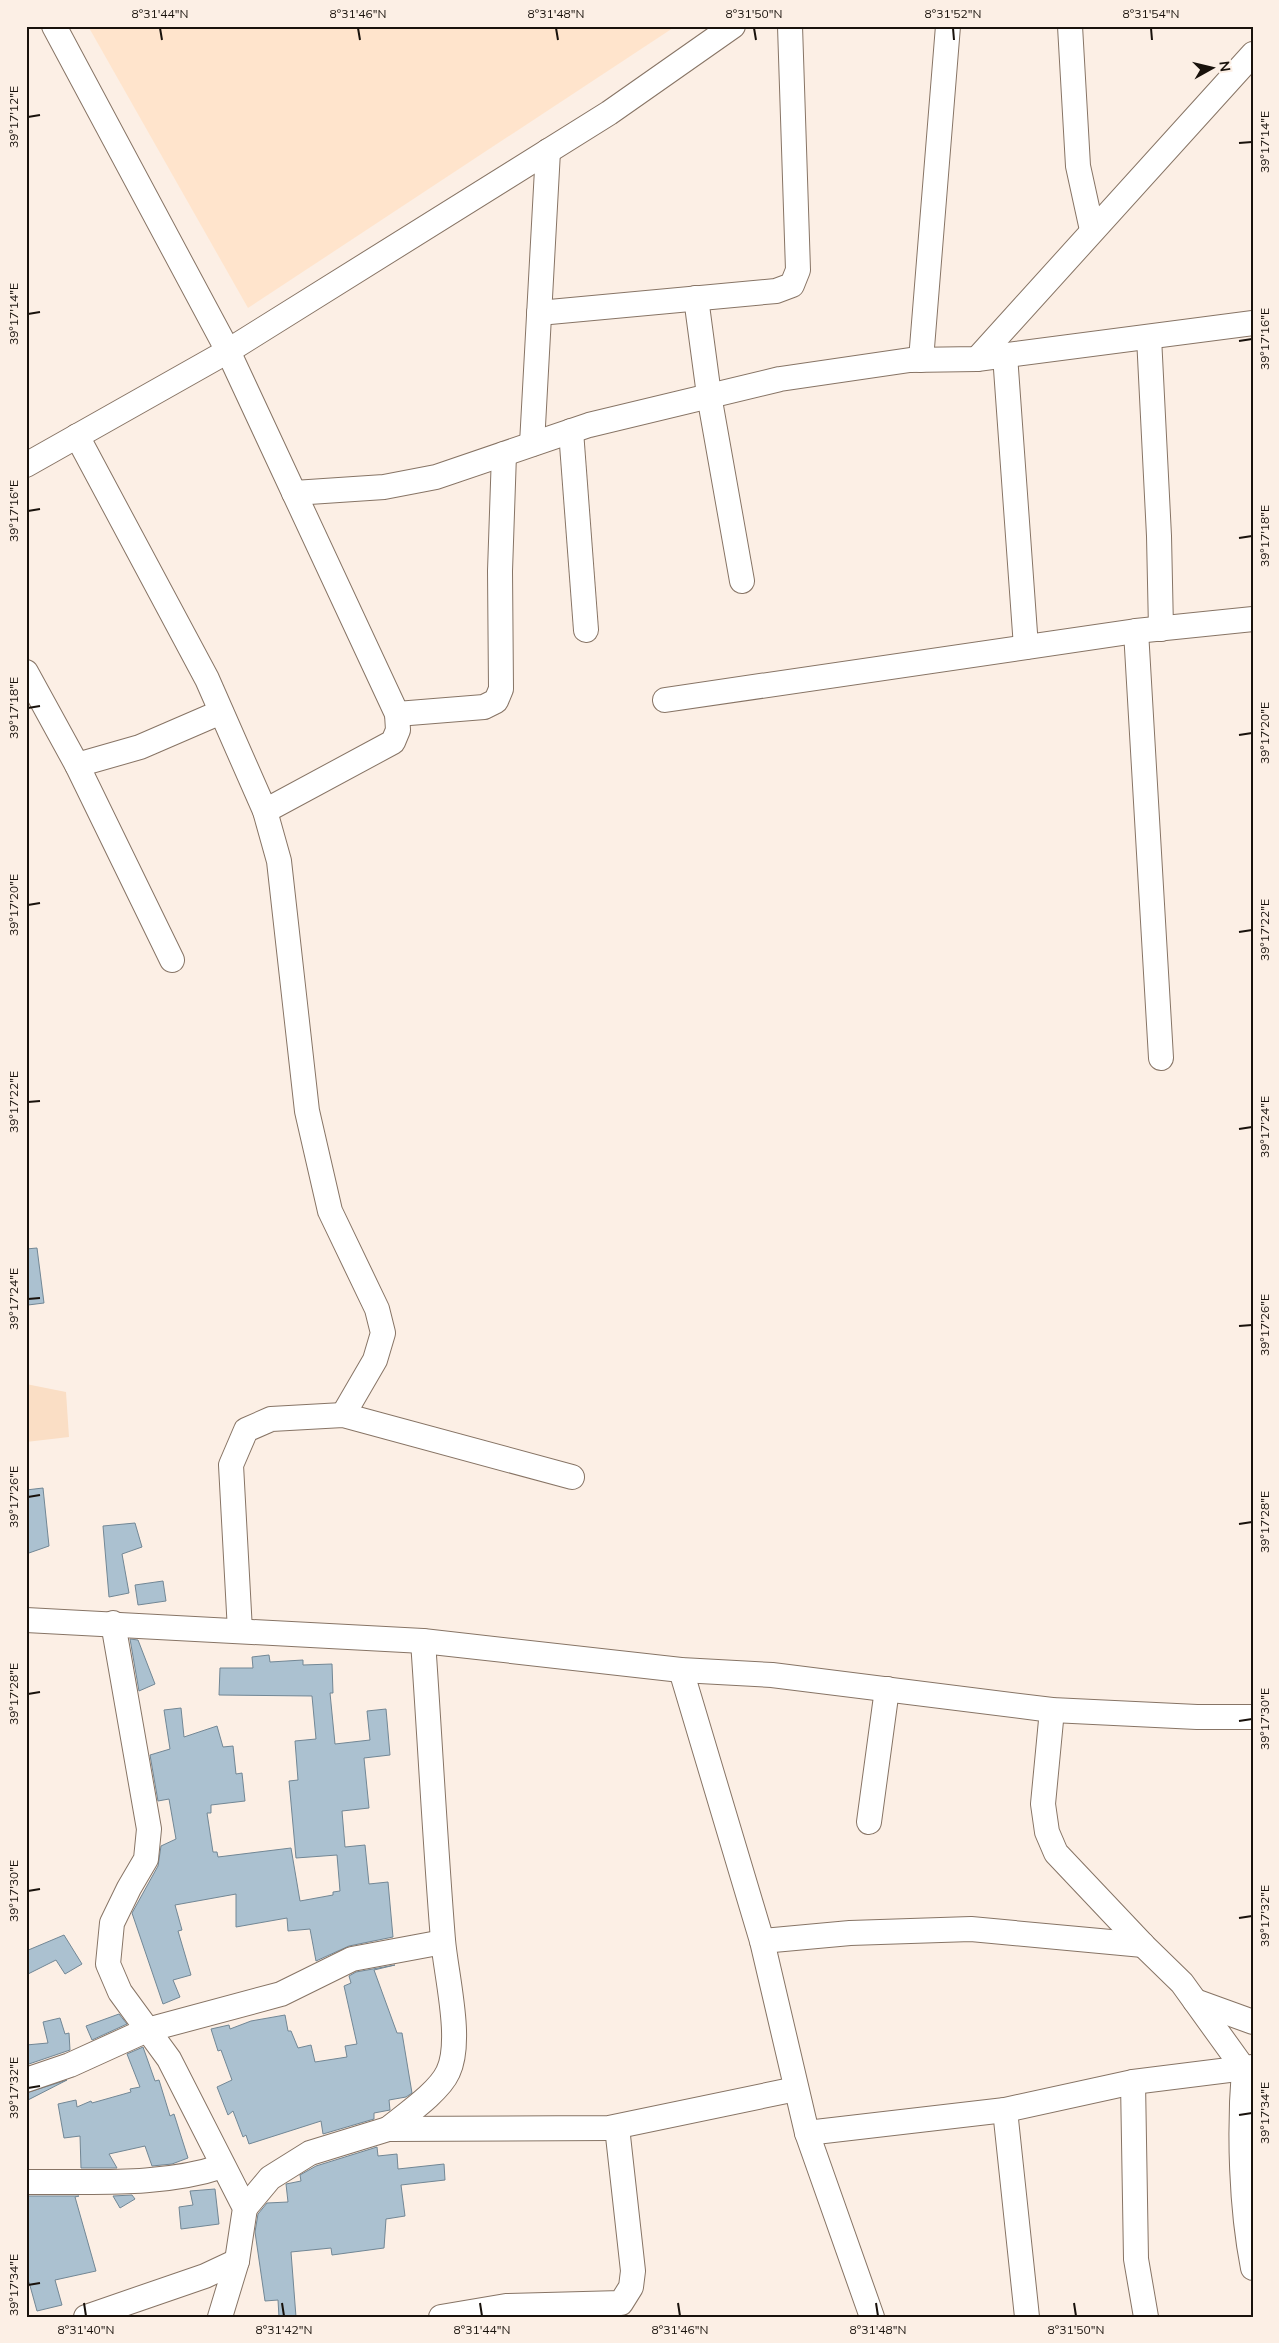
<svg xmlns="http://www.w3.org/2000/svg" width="1279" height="2343" viewBox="0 0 1279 2343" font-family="Mulish,sans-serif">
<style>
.built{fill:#ffe4cc}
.green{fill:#fadec5}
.building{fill:#abc1d0;stroke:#728795}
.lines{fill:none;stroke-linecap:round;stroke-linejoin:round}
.minor-casing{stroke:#877465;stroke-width:26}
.minor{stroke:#fff;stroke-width:24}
.ticks{fill:none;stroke:#19120c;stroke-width:2}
.neatline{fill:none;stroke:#19120c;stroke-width:2}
.ticks-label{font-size:12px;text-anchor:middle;fill:#19120c}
</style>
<rect width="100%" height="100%" fill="#fcefe5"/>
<path class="built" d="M88,26H676L248,308Z"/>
<path class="green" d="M26,1384L66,1392L69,1437L26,1442Z"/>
<g class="building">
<path d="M37,1248L44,1303L28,1305L26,1249Z"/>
<path d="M43,1488L49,1546L26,1554V1490Z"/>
<path d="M135,1523L142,1547L122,1554L129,1593L109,1597L103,1526Z"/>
<path d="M163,1581L166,1601L138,1605L135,1585Z"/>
<path d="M130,1639L138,1640L155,1684L139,1691Z"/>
<path d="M269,1655L270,1662L303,1660V1665L332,1664L333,1693H330L335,1744L370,1740L367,1711L386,1709L390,1755L364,1758L369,1808L342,1811L345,1847L365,1845L369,1884L388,1882L393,1937L349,1946L316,1961L310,1929L288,1931L287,1918L236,1927V1894L175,1905L182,1930L178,1931L191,1975L173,1980L180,1997L163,2004L132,1913L158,1866L161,1846L176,1839L169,1799L158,1801L150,1755L170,1749L164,1710L181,1708L184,1737L217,1726L223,1747L233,1746L236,1774L242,1773L245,1801L211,1805V1813H207L213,1852H217L218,1857L291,1848L300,1901L333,1895V1892L340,1891L337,1855L296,1858L289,1781L298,1780L295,1741L316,1739L312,1696L219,1695L220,1668H253L252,1657Z"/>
<path d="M64,1935L82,1964L65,1974L56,1960L26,1975V1951Z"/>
<path d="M395,1965L374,1970L397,2033H402L412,2093L406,2097L389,2100L390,2110L374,2113V2119L323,2134L321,2121L249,2144L246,2135L243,2137L233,2111L228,2115L217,2087L232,2080L221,2050L218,2051L211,2029L229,2025L230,2029L251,2021L285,2015L288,2031H291L298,2048L311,2045L315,2062L347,2057L345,2046L357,2044L344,1986L351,1983L349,1976L356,1972Z"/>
<path d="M119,2014L127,2024L92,2040L86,2026Z"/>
<path d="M60,2018L65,2034L69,2033L70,2050L26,2065V2045L48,2043L43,2022Z"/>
<path d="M143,2047L155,2081L159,2080L170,2116L174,2114L188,2158L172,2164L152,2166L145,2146L109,2154L117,2168H81L80,2136L64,2138L58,2104L76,2100L77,2107L91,2101L92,2103L131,2092L130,2089L140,2087L127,2054Z"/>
<path d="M67,2080L26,2101V2093Z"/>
<path d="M377,2147L378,2156L397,2154L398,2169L444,2164L445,2180L401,2185L405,2216L386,2219L384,2248L332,2255L331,2248L291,2252L296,2317H279L278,2300L265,2301L255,2232L258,2214L267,2203L288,2202L286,2184L301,2181L300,2175L316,2166Z"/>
<path d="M215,2189L219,2224L181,2229L179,2207L193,2205L190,2191Z"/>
<path d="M132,2195L135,2199L120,2208L113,2196Z"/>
<path d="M26,2196H79L75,2197L96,2271L55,2280L62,2305L37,2311L29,2282L26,2283Z"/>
</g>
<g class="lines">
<g class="minor-casing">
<g id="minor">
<path d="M54,26L228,351L397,714L398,730L393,742L265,811"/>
<path d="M1070,26L1078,166L1092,230"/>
<path d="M696,298L709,395L742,581"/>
<path d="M539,313L776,291L792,285L798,270L790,26"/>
<path d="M1149,337L1159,536L1161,629"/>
<path d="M1005,355L1026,647"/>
<path d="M977,359L1253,54"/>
<path d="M921,360L948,26"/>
<path d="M571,431L586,630"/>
<path d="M77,436L207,679L265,811L279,861L307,1111L330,1211L377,1309L383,1333L375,1360L343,1415"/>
<path d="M532,444L548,151"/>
<path d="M26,465L228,351L609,113L733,26"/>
<path d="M294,493L384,487L436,477L589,425L780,379L910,360L977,359L1253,323"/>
<path d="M1136,631L1161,1058"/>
<path d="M26,672L77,765L172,960"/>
<path d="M665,700L1136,631L1253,619"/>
<path d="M397,714L484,707L496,701L501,689L500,571L504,454"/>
<path d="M77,765L140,747L221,712"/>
<path d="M26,1620L423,1641L681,1670L772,1675L1052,1710L1197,1717H1253"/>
<path d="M113,1623L149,1829L146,1859L129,1888L112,1923L108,1964L120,1992L169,2059L245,2208L237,2261L220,2317"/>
<path d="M240,1631L231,1465L246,1430L271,1419L343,1415L572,1477"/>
<path d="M681,1670L762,1941L807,2133L872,2317"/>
<path d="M1052,1710L1043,1804L1047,1832L1056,1853L1143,1945L1182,1983L1244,2069C1239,2131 1241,2207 1253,2268"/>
<path d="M869,1822L887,1689"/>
<path d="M762,1941L850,1933L971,1929L1143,1945"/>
<path d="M1195,2001L1253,2022"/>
<path d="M26,2080L70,2065L147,2030L281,1994L352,1959L443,1942"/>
<path d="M1133,2082L1136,2259L1146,2317"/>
<path d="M1005,2110L1027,2317"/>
<path d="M388,2129C405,2115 439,2092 448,2072C463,2041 446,1975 443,1940C435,1841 430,1741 423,1641"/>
<path d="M807,2133L1005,2110L1133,2082L1253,2067"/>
<path d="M26,2182C91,2181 161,2187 223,2166"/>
<path d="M245,2208L270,2178L310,2153L388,2129L609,2128L796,2089"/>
<path d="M86,2317L205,2276L237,2261"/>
<path d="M441,2317L506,2306L621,2303L631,2287L633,2271L617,2127"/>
</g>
</g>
<use href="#minor" class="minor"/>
</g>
<path class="ticks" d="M160,28L162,40M358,28L360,40M556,28L558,40M754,28L756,40M953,28L954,40M1151,28L1152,40M28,117L40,115M1239,143L1252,142M28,314L40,312M1239,341L1252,339M28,511L40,509M1239,538L1252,536M28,708L40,706M1239,735L1252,733M28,905L40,903M1239,932L1252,930M28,1102L40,1101M1239,1129L1252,1127M28,1299L40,1298M1239,1326L1252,1325M28,1497L40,1495M1239,1524L1252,1522M28,1694L40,1692M1239,1721L1252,1719M28,1891L40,1889M1239,1918L1252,1916M28,2088L40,2086M1239,2115L1252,2113M28,2285L40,2283M84,2303L86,2316M282,2303L284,2316M480,2303L482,2316M678,2303L680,2316M876,2303L878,2316M1074,2303L1076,2316"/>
<rect width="1279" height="2343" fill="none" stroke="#fcefe5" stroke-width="55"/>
<g transform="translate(1212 68) rotate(82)" stroke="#fcefe5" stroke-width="4" paint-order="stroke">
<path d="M0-4L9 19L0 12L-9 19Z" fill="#19120c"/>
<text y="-8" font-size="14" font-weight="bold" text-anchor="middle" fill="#19120c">N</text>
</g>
<rect x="28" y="28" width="1224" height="2288" class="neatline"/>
<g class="ticks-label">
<text x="160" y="18">8°31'44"N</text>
<text x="358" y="18">8°31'46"N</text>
<text x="556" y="18">8°31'48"N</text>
<text x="754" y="18">8°31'50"N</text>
<text x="953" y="18">8°31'52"N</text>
<text x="1151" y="18">8°31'54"N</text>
<text transform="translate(14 117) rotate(-90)" y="4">39°17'12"E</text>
<text transform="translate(1265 142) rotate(-90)" y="4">39°17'14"E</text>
<text transform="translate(14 314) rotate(-90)" y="4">39°17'14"E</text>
<text transform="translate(1265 339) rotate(-90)" y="4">39°17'16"E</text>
<text transform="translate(14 511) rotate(-90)" y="4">39°17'16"E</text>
<text transform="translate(1265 536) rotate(-90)" y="4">39°17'18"E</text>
<text transform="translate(14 708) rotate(-90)" y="4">39°17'18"E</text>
<text transform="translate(1265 733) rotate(-90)" y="4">39°17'20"E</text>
<text transform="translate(14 905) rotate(-90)" y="4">39°17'20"E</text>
<text transform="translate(1265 930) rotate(-90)" y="4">39°17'22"E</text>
<text transform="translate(14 1102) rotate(-90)" y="4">39°17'22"E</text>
<text transform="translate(1265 1127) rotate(-90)" y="4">39°17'24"E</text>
<text transform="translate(14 1299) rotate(-90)" y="4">39°17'24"E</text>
<text transform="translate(1265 1325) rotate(-90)" y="4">39°17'26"E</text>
<text transform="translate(14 1497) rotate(-90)" y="4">39°17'26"E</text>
<text transform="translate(1265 1522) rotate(-90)" y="4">39°17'28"E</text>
<text transform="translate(14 1694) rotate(-90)" y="4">39°17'28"E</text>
<text transform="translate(1265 1719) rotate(-90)" y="4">39°17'30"E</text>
<text transform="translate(14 1891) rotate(-90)" y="4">39°17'30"E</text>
<text transform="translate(1265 1916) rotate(-90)" y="4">39°17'32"E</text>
<text transform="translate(14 2088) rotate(-90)" y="4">39°17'32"E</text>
<text transform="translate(1265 2113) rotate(-90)" y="4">39°17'34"E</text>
<text transform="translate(14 2285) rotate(-90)" y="4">39°17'34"E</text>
<text x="86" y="2334">8°31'40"N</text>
<text x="284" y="2334">8°31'42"N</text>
<text x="482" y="2334">8°31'44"N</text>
<text x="680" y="2334">8°31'46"N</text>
<text x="878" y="2334">8°31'48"N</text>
<text x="1076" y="2334">8°31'50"N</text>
</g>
</svg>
